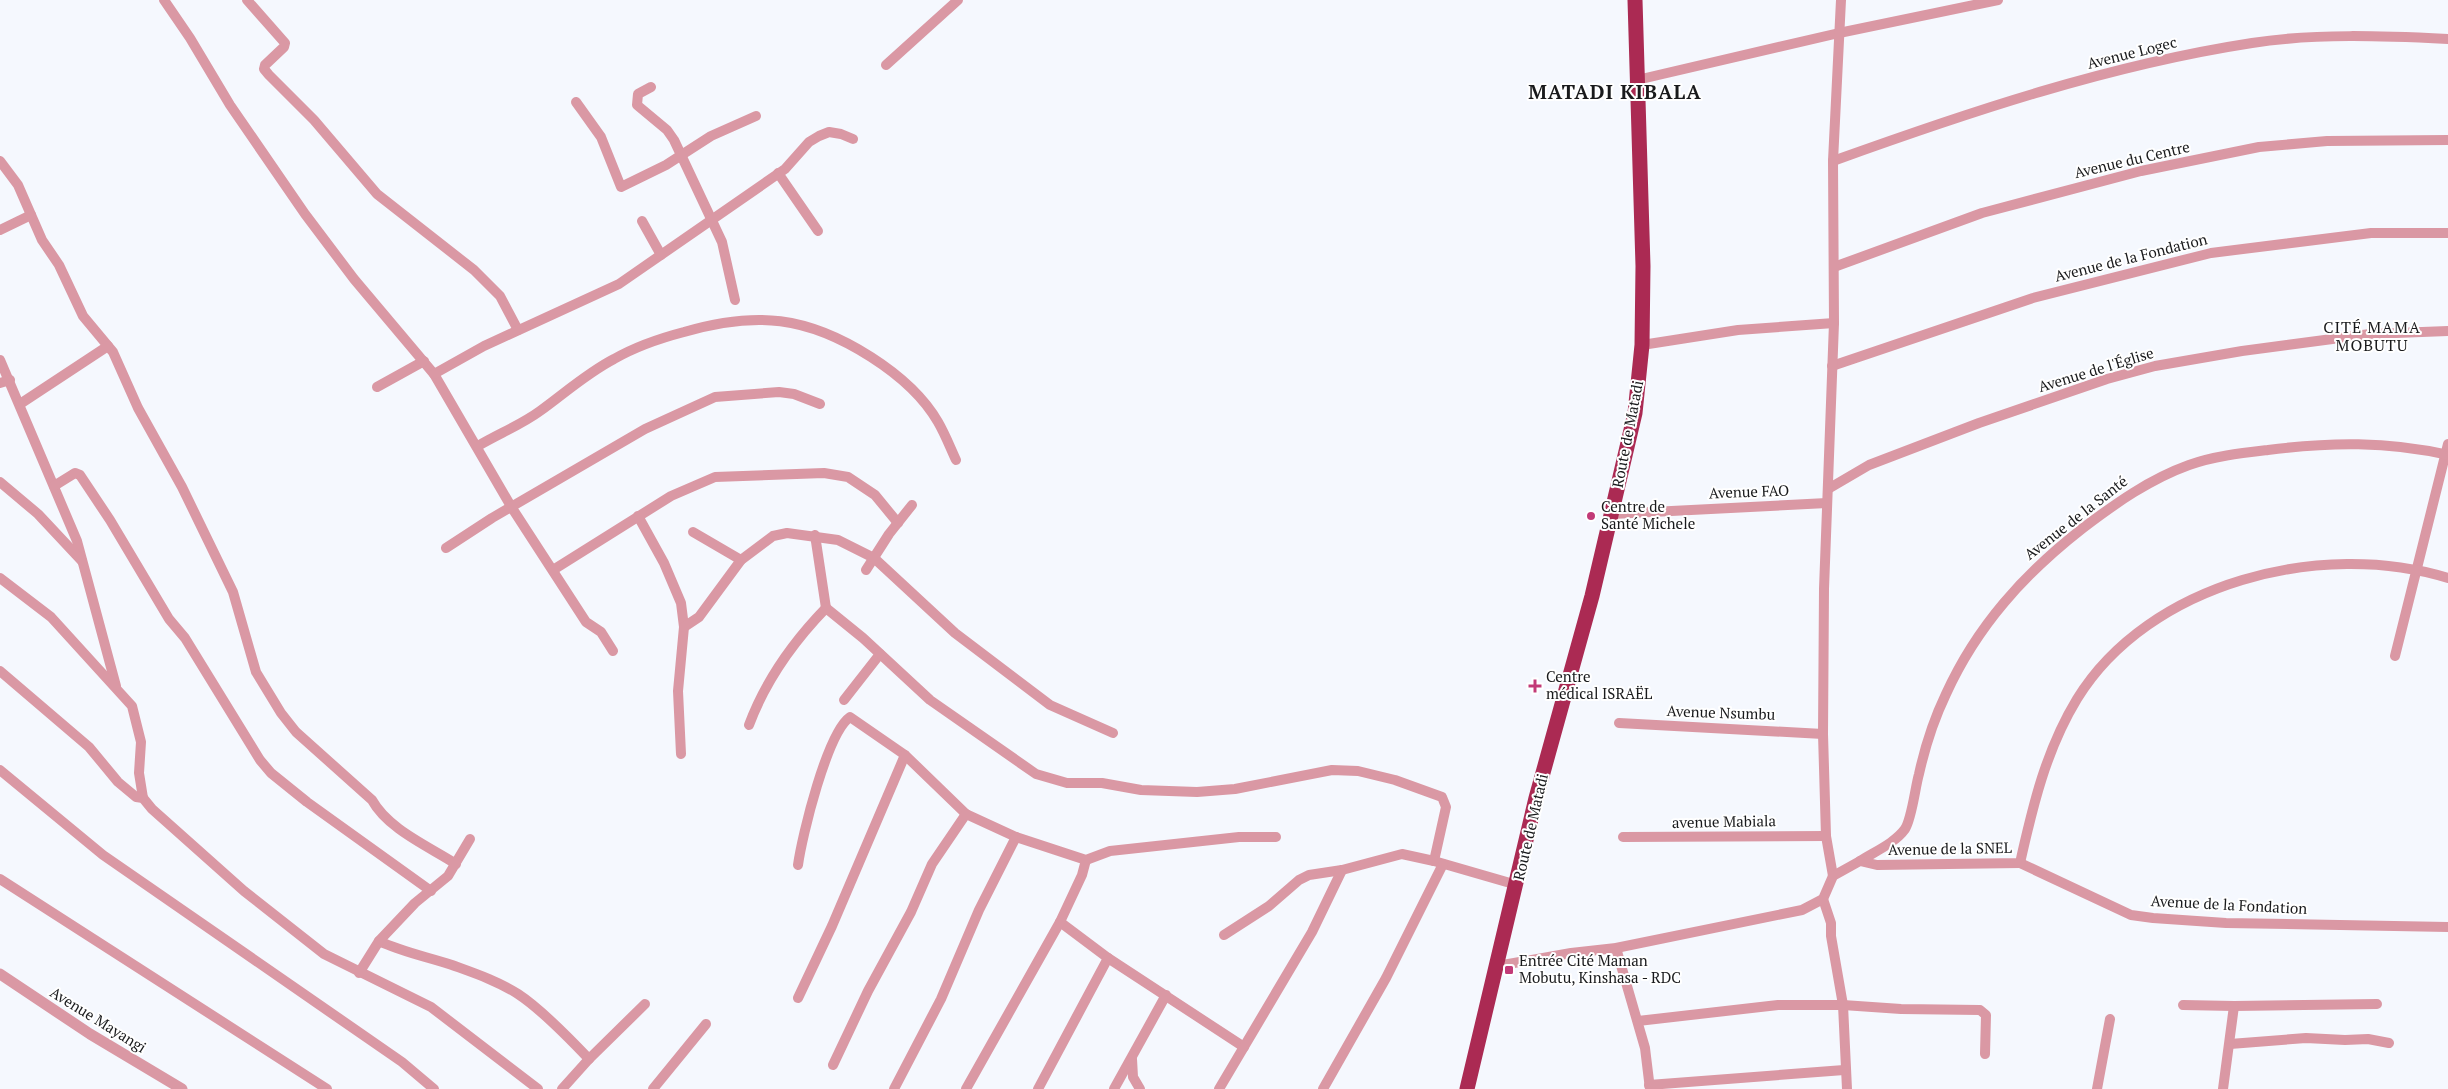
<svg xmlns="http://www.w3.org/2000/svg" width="2448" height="1089" viewBox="0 0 2448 1089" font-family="'PT Serif',serif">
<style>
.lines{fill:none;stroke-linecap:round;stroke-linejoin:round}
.minor{stroke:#da98a4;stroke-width:10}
.tertiary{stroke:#da98a4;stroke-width:11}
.trunk{stroke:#ab2a53;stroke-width:15}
.poi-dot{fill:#c23a77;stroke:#fff;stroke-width:2}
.labels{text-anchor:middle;stroke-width:4;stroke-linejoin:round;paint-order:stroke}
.street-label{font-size:15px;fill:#191a1c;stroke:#fff}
.poi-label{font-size:15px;fill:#191a1c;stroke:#fff;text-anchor:start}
.neighbourhood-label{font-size:16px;letter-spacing:1px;fill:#191a1c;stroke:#fff}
.district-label{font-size:20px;font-weight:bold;letter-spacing:1px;fill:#191a1c;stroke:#fff}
</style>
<rect width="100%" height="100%" fill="#f5f8fe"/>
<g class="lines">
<g class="minor">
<path d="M164,0L190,38L230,105L305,214L354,279L434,374L512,508L586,622L601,632L613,651"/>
<path d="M247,0L285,43L284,47L265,65L264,69L269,75L314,120L377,194L474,270L500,296L518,330"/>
<path d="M886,65L958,0"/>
<path d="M1637,80L1839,33L1998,0"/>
<path d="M651,87L638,94L637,105L667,130L674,140L722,242L735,300"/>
<path d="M576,102L601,137L621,187L666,165L711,136L756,116"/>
<path d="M0,161L18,185L42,240L59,265L83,316L113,352L138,408L182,487L233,592L256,672L281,713L296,732L372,800C388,829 428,846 456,864"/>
<path d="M1833,161C1969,112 2109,65 2252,43C2316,33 2384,36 2448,39"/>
<path d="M778,173L818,231"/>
<path d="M642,221L661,255"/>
<path d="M0,230L31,215"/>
<path d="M1834,267L1982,213L2141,171L2259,147L2327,141L2448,140"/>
<path d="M1642,345L1738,330L1834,323"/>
<path d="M0,360L77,541L116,686"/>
<path d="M1832,366L2033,298L2211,253L2371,233H2448"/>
<path d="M434,374L484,346L619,284L785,169L809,142L819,136L829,132L841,134L853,139"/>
<path d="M0,383L10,380"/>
<path d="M377,387L424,361"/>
<path d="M20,404L108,346"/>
<path d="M478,446C498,434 521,425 540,411C565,393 587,373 614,359C635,347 661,338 684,332C756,311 807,316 871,357C896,373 923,396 938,422C945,434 950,447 956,460"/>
<path d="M0,482L38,514L82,561"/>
<path d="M54,486L75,473L80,475L110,520L169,619L185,638L260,760L271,773L307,802L431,891"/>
<path d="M1828,489L1869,465L1979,423L2107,379L2155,366L2242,351L2370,334L2448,331"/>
<path d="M1612,514L1827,503"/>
<path d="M638,516L664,563L681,603L684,627L678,691L681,754"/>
<path d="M693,532L741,560"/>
<path d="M815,535L826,608"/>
<path d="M446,548L492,518L645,429L715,397L779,392L794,394L820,404"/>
<path d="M553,570L671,496L715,477L824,473L848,477L875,495L898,523"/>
<path d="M866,570L889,534L912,505"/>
<path d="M0,578L51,617L132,706L141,742L139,773L143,798"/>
<path d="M684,627L699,617L741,560L773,536L787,533L838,540L874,558L955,633L1050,705L1113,733"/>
<path d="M2395,656L2448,444"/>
<path d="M0,671L89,747L118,782L136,797L143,798L152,809L244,891L324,954L431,1007L538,1089"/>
<path d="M844,700L880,654"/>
<path d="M1619,723L1823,734"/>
<path d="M749,725C765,682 794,641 826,608L863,638L930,700L1036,774L1067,783H1102L1141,790L1197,792L1235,789L1332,770L1358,771L1395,780L1442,797L1446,807L1434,861"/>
<path d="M0,770L103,855L402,1062L434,1089"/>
<path d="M1623,837L1826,836"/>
<path d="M1860,861C1874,852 1895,843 1905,829C1912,818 1915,788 1919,774C1925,747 1934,719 1946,694C1977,626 2024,574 2083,528C2116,503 2150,479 2189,465C2214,456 2242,453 2268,450C2330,442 2387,441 2448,455"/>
<path d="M2020,863L2131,915L2153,918L2226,923L2448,927"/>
<path d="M798,865C802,836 827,733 850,717L905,755L966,814L1016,837L1086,860L1110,851L1239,837H1276"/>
<path d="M1833,876L1826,836L1823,734L1824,589L1834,323L1833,161L1841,0"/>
<path d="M0,879L327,1089"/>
<path d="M1823,899L1831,923V936L1843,1005L1847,1089"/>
<path d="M1060,922L1108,958L1244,1047"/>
<path d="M1224,935L1269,906L1299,880L1309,875L1342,870L1402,854L1434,861L1517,885"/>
<path d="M379,941C402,952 428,957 452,965C474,973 498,981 518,994C541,1009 570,1039 589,1059"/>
<path d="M1616,948L1645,1048L1650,1089"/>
<path d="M1497,966L1571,953L1616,948L1802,910L1823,899L1833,876L1860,861L1877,865L2020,863C2033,805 2046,750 2077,699C2149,582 2322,539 2448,578"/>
<path d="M359,973L379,941L415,903L448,876L470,839"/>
<path d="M798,998L832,926L905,755"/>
<path d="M2183,1005L2234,1006L2377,1004"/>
<path d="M1638,1021L1778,1005H1843L1901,1009L1980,1010L1986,1015L1985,1054"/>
<path d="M2230,1044L2306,1038L2345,1040L2368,1039L2389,1043"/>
<path d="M1132,1059L1133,1077L1140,1089"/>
<path d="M833,1065L868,991L911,912L932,864L966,814"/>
<path d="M1649,1085L1844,1070"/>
<path d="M562,1089L589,1059L645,1004"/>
<path d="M653,1089L706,1024"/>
<path d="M894,1089L941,999L979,910L1016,837"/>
<path d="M966,1089L1060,922L1082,875L1086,860"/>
<path d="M1038,1089L1108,958"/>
<path d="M1114,1089L1166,995"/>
<path d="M1219,1089L1312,932L1342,870"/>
<path d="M1323,1089L1386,978L1443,864"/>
<path d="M2097,1089L2110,1019"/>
<path d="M2223,1089L2234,1006"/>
</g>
<path class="tertiary" d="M0,974L90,1034L182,1089"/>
<path class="trunk" d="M1467,1089L1536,798L1592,596L1635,413L1642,345L1643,266L1635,0"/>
</g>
<g class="poi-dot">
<circle cx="1591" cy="516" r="5"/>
<path d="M1532.5 678.5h5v5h5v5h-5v5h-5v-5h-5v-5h5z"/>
<rect x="1504" y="965" width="10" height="10" rx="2.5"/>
</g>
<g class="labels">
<g class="street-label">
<text transform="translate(2132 53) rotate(-14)" y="5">Avenue Logec</text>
<text transform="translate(2132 160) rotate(-13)" y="5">Avenue du Centre</text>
<text transform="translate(2131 258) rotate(-14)" y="5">Avenue de la Fondation</text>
<text transform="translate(2096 370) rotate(-17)" y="5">Avenue de l'Église</text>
<text transform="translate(1628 434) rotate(-79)" y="5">Route de Matadi</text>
<text transform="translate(1749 492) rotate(-2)" y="5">Avenue FAO</text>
<text transform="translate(2076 518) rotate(-38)" y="5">Avenue de la Santé</text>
<text transform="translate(1721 713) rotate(2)" y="5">Avenue Nsumbu</text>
<text transform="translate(1724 822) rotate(-1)" y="5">avenue Mabiala</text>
<text transform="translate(1531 827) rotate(-77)" y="5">Route de Matadi</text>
<text transform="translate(1950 849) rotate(-1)" y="5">Avenue de la SNEL</text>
<text transform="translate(2229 905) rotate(3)" y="5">Avenue de la Fondation</text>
<text transform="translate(98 1020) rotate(32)" y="5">Avenue Mayangi</text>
</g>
<g class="poi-label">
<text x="1601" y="512">Centre de<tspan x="1601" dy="17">Santé Michele</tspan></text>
<text x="1546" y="682">Centre<tspan x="1546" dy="17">médical ISRAËL</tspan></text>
<text x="1519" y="966">Entrée Cité Maman<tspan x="1519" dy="17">Mobutu, Kinshasa - RDC</tspan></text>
</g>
<g class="neighbourhood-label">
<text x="2372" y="333">CITÉ MAMA<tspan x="2372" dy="18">MOBUTU</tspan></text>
</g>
<g class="district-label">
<text x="1615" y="99">MATADI KIBALA</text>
</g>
</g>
</svg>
